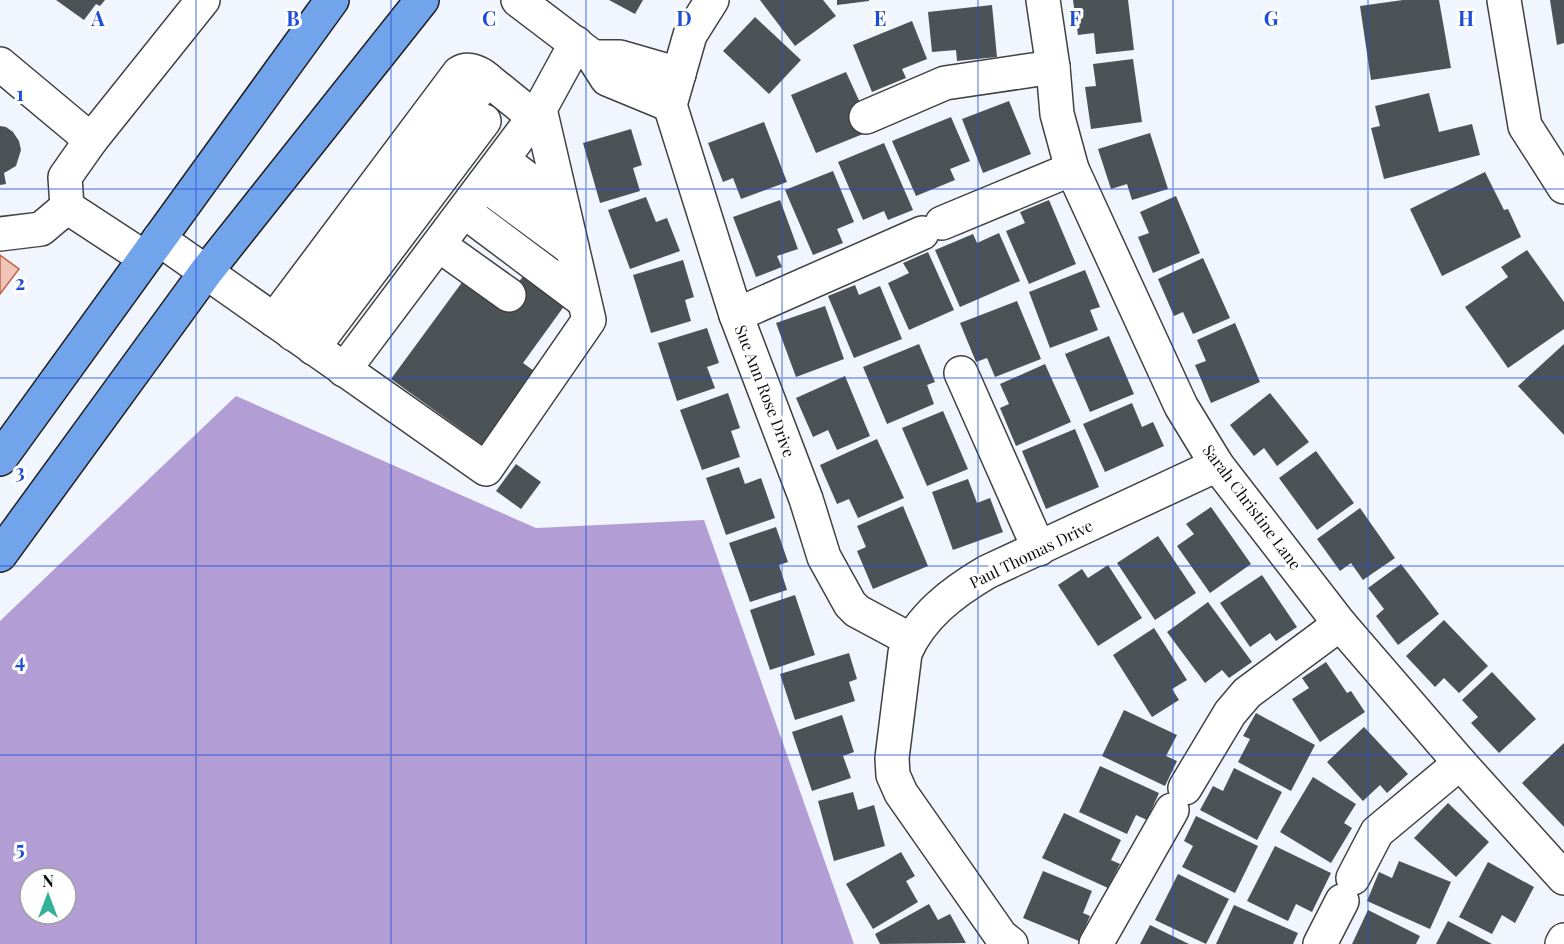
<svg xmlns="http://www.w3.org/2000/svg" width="1564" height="944" viewBox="0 0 1564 944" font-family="'Playfair Display',serif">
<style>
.forest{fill:#b29dd5;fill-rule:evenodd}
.water{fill:#f1c5b9;stroke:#c16347;stroke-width:1.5}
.building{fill:#4b5356}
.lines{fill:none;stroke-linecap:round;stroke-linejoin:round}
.minor-casing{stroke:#414141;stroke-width:36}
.major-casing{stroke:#1f1f1f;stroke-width:36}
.minor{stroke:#fff;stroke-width:33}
.major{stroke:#72a4ec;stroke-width:33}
.grid{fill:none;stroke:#1d4ed8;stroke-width:1.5;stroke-opacity:0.55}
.labels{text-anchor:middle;stroke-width:6;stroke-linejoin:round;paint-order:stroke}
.street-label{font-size:16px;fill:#0e0e0e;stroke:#fff}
.grid-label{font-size:20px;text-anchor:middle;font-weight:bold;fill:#1d4ed8;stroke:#fff;stroke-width:6;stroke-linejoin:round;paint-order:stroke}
</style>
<rect width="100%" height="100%" fill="#f0f5fe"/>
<path class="forest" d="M236,396L536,528L704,520L854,944H0V621ZM30,878H66V914H30Z"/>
<path class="water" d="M0,255L19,269L0,294Z"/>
<g class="building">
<path d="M56,0H105L100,6L96,4L84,20Z"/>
<path d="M609,0H643L635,14Z"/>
<path d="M760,0H823L836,16L795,46Z"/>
<path d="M837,0H869V1L837,5Z"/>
<path d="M1073,0H1128L1134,50L1096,54L1094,33L1078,35Z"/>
<path d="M1403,0H1439L1451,68L1371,80L1360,6Z"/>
<path d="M1550,0H1564V43L1557,45Z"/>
<path d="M992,5L997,57L957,61L956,50L932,52L928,12Z"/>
<path d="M755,17L801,60L769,94L723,51Z"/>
<path d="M912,21L927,59L902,69L906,78L872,92L853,45Z"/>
<path d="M1133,59L1142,122L1091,129L1085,87L1096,86L1093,64Z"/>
<path d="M846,72L862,107L853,111L863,134L816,153L791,95Z"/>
<path d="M1429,93L1439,132L1472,124L1480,155L1384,179L1371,128L1380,126L1375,106Z"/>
<path d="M1009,101L1031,154L983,173L962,119Z"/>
<path d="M951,117L970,161L950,169L955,180L916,196L892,141Z"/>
<path d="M764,122L787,182L741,199L733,178L723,182L708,143Z"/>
<path d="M0,126L6,127L13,132L19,141L21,150L16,166L4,173L6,184L0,185Z"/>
<path d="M631,129L642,165L633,168L640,191L600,203L583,143Z"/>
<path d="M1150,133L1168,189L1132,200L1127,184L1111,189L1098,149Z"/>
<path d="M884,143L913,210L888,220L884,211L863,220L838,162Z"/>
<path d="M833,171L854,222L837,229L843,243L813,255L785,190Z"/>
<path d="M1485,172L1504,210L1508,209L1521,237L1442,276L1410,209Z"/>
<path d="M1176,196L1200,253L1153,273L1138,237L1149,233L1140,212Z"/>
<path d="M646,197L656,222L667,218L680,251L630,269L608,210Z"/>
<path d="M780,200L798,249L777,256L782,267L756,277L733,217Z"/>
<path d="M1049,200L1076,264L1029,284L1006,231L1025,223L1020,212Z"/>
<path d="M999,233L1020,281L960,307L935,250L973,234L977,243Z"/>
<path d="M1527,250L1564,302V329L1508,368L1465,307L1508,277L1501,267Z"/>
<path d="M928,252L954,310L909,330L888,283L909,273L903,263Z"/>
<path d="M1203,258L1230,318L1193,334L1183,312L1174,316L1158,279Z"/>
<path d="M683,260L694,297L685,300L691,321L651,333L633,275Z"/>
<path d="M529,268L570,298L523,363L544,378L491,451L391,379L463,281L500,308Z"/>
<path d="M1085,270L1100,307L1090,310L1098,330L1050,348L1029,292Z"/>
<path d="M855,285L859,295L880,286L902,339L854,358L828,296Z"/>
<path d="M1017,301L1041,359L995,377L987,358L976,362L960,323Z"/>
<path d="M825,306L844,359L796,377L776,323Z"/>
<path d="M1235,323L1260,382L1211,403L1195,365L1206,361L1197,340Z"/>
<path d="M707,328L719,363L707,367L715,388L677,401L658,343Z"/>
<path d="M1109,336L1134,394L1090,412L1065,354Z"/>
<path d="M919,344L935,382L927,385L934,404L887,424L863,367Z"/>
<path d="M1564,344V435L1518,386Z"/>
<path d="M1045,364L1071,422L1016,446L1000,408L1009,404L1000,384Z"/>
<path d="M845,376L870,436L837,450L828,430L813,437L796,398Z"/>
<path d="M728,393L740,428L731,431L740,457L702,470L680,410Z"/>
<path d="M1270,393L1309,442L1277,466L1264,448L1254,456L1230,425Z"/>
<path d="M1132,403L1142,427L1153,422L1164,446L1105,472L1083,424Z"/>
<path d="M943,411L968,469L927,486L902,428Z"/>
<path d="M1075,429L1099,487L1046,509L1022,451Z"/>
<path d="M877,439L904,498L858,518L849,499L837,504L820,465Z"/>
<path d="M1316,451L1354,503L1317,530L1279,478Z"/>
<path d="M516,464L541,482L521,509L496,491Z"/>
<path d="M739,467L745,484L761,478L775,518L726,535L706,478Z"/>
<path d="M968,479L977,503L990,498L1003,532L953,550L932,492Z"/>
<path d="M903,506L928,566L873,589L857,551L866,547L857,526Z"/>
<path d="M1211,507L1251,564L1210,593L1177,546L1194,534L1186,524Z"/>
<path d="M1360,508L1395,558L1363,580L1351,563L1340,571L1317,539Z"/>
<path d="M776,527L788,562L779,565L787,590L750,602L729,543Z"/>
<path d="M1158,536L1196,593L1155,620L1117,563Z"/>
<path d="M1401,564L1439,614L1398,645L1376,616L1384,609L1368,588Z"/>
<path d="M1108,565L1142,618L1098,646L1058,585L1082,569L1088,578Z"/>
<path d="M1262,575L1297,627L1276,641L1270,633L1250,647L1220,603Z"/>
<path d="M795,595L815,655L770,670L750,610Z"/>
<path d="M1208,602L1252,662L1229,678L1222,670L1205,683L1167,632Z"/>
<path d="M1444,620L1488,666L1459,693L1444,678L1435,687L1406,656Z"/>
<path d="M1154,628L1187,680L1172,689L1179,700L1152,717L1113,655Z"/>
<path d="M849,653L857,679L849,682L855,701L795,720L780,674Z"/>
<path d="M1326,662L1347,693L1351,691L1365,712L1320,742L1292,699L1309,688L1302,678Z"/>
<path d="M1492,672L1536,719L1499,753L1471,723L1478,717L1462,700Z"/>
<path d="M1124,710L1177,735L1166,756L1177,761L1165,786L1102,756Z"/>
<path d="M1256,713L1315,745L1291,791L1238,762L1250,739L1243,736Z"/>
<path d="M842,715L854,752L843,756L851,778L812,791L792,732Z"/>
<path d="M1364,727L1408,774L1387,793L1380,785L1363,801L1327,762Z"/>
<path d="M1564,743V827L1522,783Z"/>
<path d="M1100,766L1159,793L1147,820L1136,815L1127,834L1079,812Z"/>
<path d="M1234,768L1282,792L1257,840L1200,810L1213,786L1223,791Z"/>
<path d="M1313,777L1356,804L1344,823L1352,828L1331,863L1280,832Z"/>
<path d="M853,792L858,810L874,805L885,846L834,861L818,801Z"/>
<path d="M1448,803L1489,842L1456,877L1414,838Z"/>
<path d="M1064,813L1121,840L1111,860L1120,864L1108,888L1042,858Z"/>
<path d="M1196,816L1258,846L1235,893L1182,867L1193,846L1184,841Z"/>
<path d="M1275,846L1331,873L1312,912L1296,904L1288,921L1247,901Z"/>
<path d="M901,852L915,876L906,881L918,902L873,929L846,884Z"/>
<path d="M1399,861L1451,882L1430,929L1367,901L1379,872L1392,878Z"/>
<path d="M1488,862L1534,887L1515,923L1502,915L1492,934L1459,917Z"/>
<path d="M1043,871L1092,891L1083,913L1090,916L1079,941L1023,918Z"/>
<path d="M1178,874L1229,899L1206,944L1155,920Z"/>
<path d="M929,904L938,920L950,914L966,943L880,944L875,934Z"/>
<path d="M1234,905L1298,933L1293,944H1216Z"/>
<path d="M1368,910L1420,936L1416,944H1352Z"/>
<path d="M1448,921L1492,944H1436Z"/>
<path d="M1150,925L1189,944H1140Z"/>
</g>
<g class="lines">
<g class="minor-casing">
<g id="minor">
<path d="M518,0L593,57L607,79L670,105"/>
<path d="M1043,0L1053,67L1057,114L1072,169L1181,406L1217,465L1340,624L1460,763L1564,878"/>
<path d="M1504,0L1525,126L1564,187"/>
<path d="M593,57H620L679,74"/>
<path d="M0,64L91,140"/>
<path d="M670,105L736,315L806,499L824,557L850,604L857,611L911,640"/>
<path d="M670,105L690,35L712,0"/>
<path d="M866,117L945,83L1053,67"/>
<path d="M503,160L562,205"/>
<path d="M484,184L572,249"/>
<path d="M464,211L584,301"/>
<path d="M942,223L1072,169"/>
<path d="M0,234L41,229L67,207"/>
<path d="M159,239L486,469L589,320L540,109L576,43"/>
<path d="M439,245L509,295"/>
<path d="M145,258L67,207L65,177L91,140L203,0"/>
<path d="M736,315L922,233"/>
<path d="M274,320L459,73C467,68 474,71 482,75L534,117"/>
<path d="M293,334L487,79"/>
<path d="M313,348L484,121"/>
<path d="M344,370L540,109"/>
<path d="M961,373L1039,549"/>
<path d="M1185,788L1230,713L1247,693L1340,624"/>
<path d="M1353,878L1377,832L1460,763"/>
<path d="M1011,944L1001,936L901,793L893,775L892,758L905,653C921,616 953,592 987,572L1217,465"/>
<path d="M1096,944L1172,810"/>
<path d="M1320,944L1342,901"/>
<path d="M1562,944L1564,940"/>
</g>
</g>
<g class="major-casing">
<g id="major">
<path d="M0,459L332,0"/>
<path d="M0,555L206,272L422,0"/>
</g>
</g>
<use href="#minor" class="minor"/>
<use href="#major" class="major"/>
</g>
<path class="grid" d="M196,0V944M391,0V944M586,0V944M782,0V944M978,0V944M1173,0V944M1368,0V944M0,189H1564M0,378H1564M0,566H1564M0,755H1564"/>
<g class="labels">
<g class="street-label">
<text transform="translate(765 391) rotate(69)" y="6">Sue Ann Rose Drive</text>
<text transform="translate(1252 507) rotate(53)" y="6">Sarah Christine Lane</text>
<text transform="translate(1031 554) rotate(-26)" y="6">Paul Thomas Drive</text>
</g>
</g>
<g class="grid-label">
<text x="98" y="26">A</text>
<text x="293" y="26">B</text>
<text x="489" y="26">C</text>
<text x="684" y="26">D</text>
<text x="880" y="26">E</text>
<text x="1075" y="26">F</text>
<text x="1271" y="26">G</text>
<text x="1466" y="26">H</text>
<text x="20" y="101">1</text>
<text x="20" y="290">2</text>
<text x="20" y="479">3</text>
<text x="20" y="668">4</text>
<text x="20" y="856">5</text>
</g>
<g transform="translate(48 896)"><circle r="28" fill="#ffffff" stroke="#9f9f9f" stroke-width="1.5"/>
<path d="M0-4.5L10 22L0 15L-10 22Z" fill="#33b196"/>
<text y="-9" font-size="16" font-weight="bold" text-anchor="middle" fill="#0e0e0e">N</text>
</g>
</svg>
